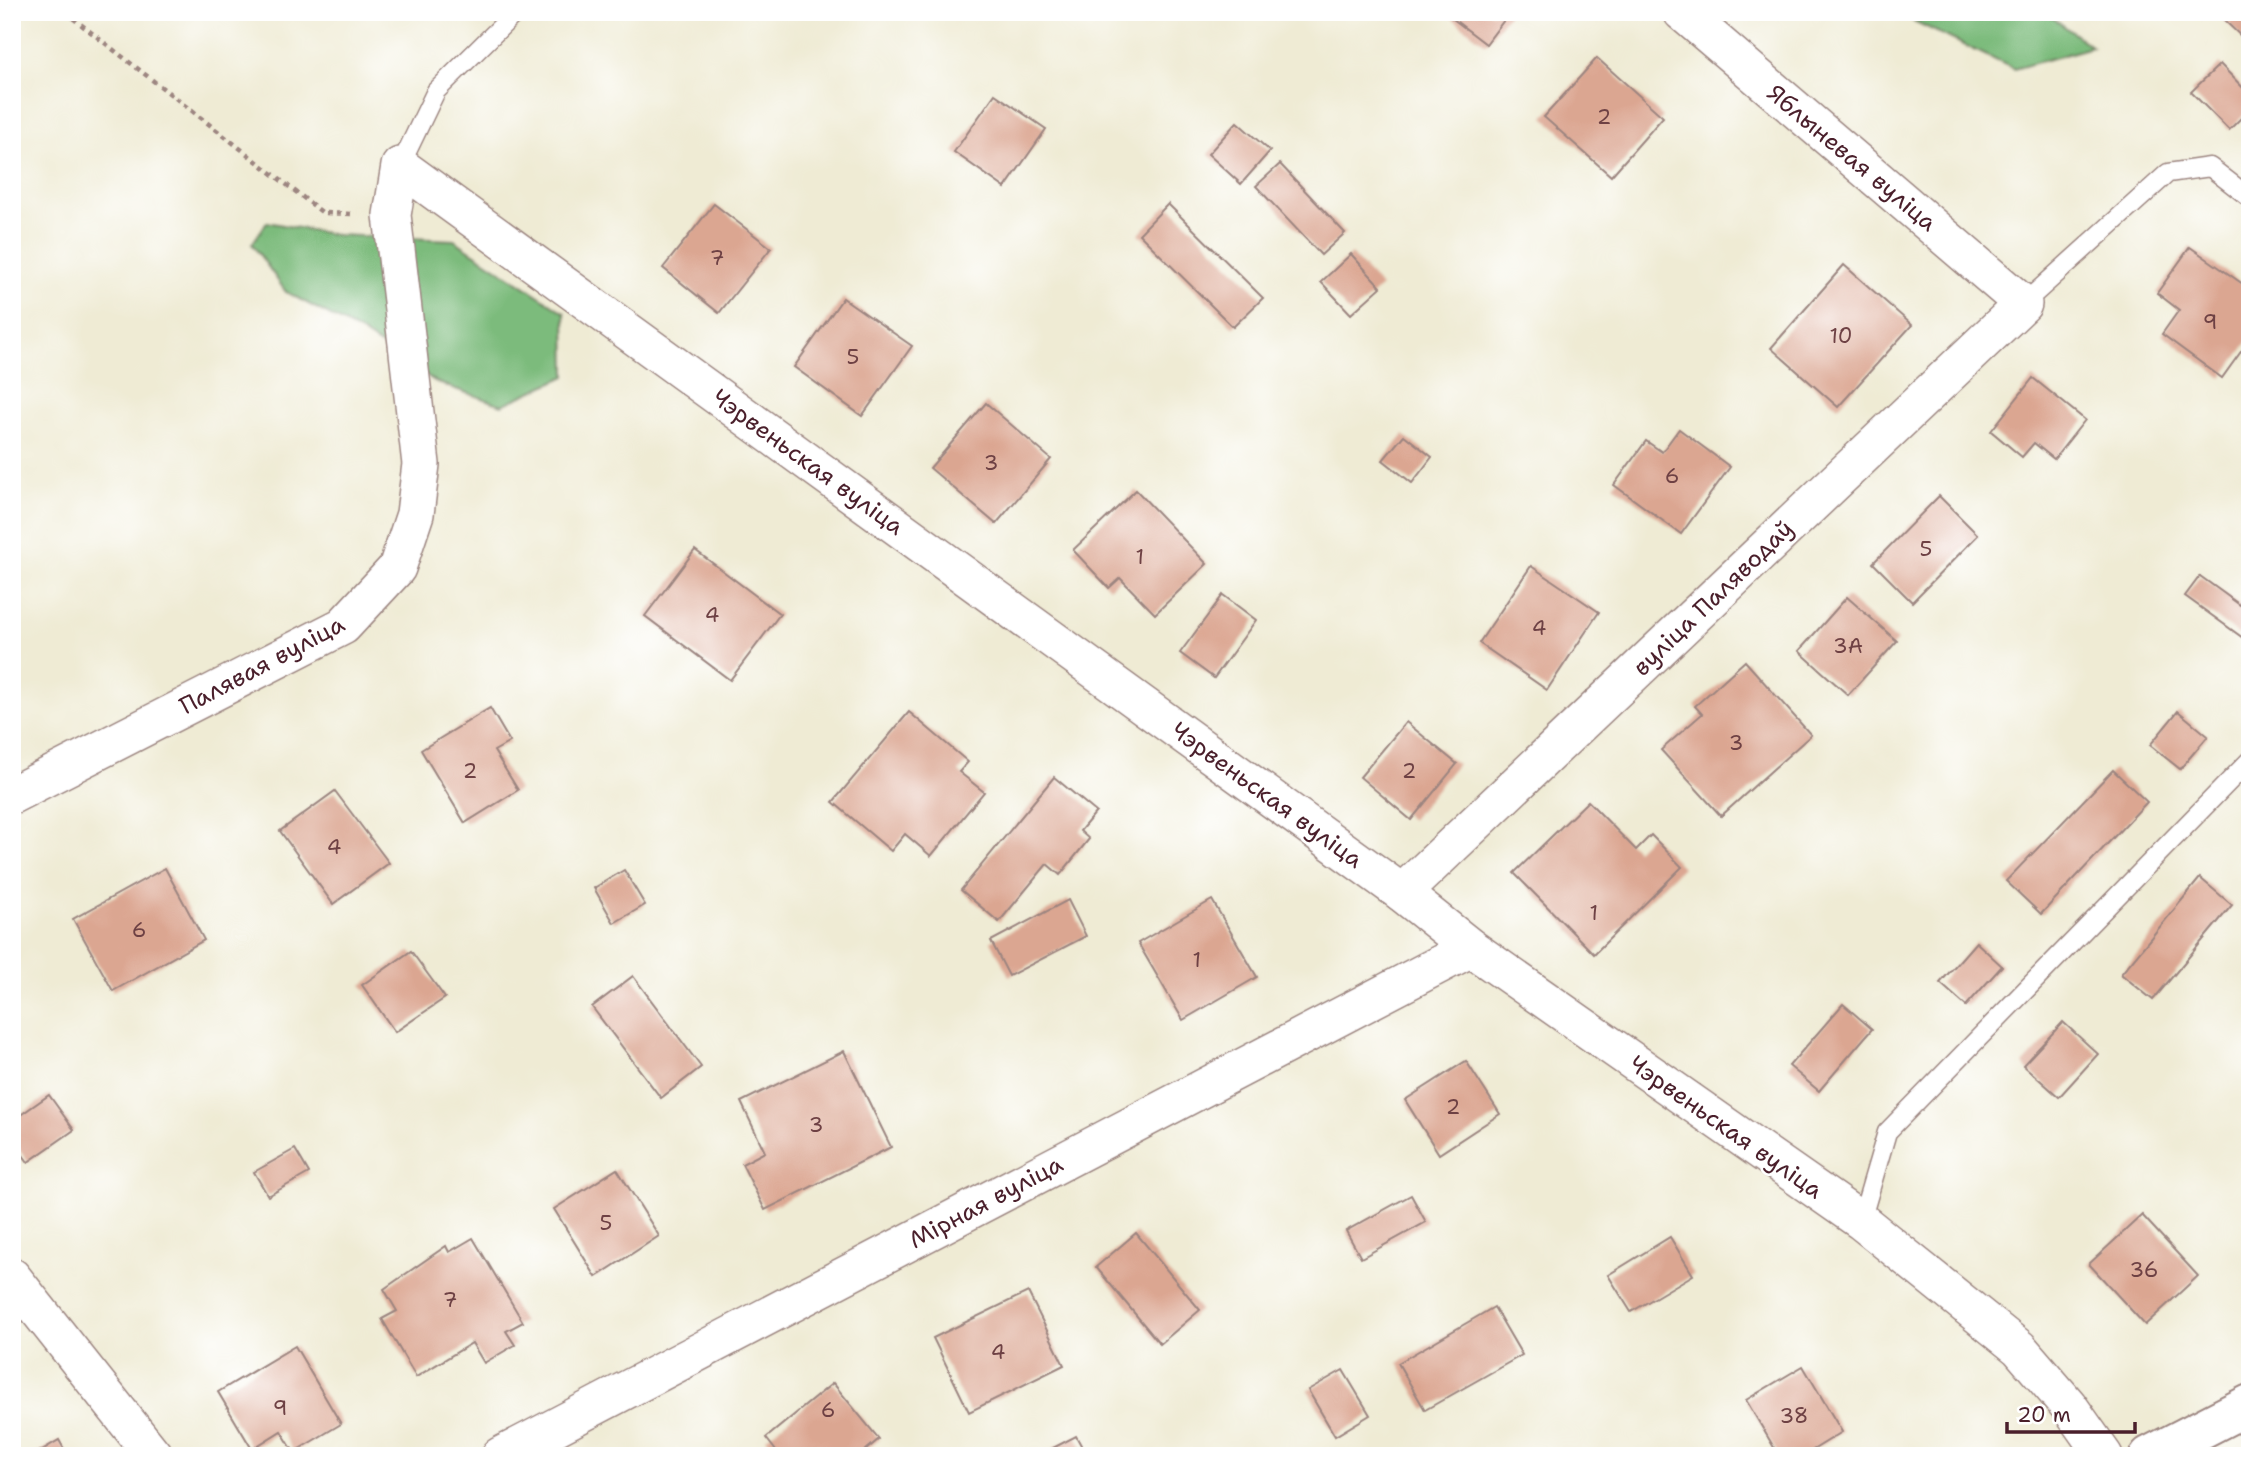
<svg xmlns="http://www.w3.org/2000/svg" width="2262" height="1468" viewBox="0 0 2262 1468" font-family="'Shantell Sans',sans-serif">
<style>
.forest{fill:#7bbb7c;stroke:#626d54;stroke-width:2}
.building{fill:#dba691}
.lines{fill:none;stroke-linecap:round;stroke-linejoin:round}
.service-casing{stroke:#9c8580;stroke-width:21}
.minor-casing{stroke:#9c8580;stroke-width:40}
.tertiary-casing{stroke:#9c8580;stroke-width:42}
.path{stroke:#9c8580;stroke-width:4.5;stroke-dasharray:5 5;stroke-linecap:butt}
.service{stroke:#fff;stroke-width:18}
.minor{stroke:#fff;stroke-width:37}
.tertiary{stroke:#fff;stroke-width:38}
.labels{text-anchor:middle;stroke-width:5;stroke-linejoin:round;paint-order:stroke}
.number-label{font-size:21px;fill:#6e4144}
.street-label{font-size:24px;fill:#4a1f2b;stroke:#fff}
</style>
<rect width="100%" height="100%" fill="#fff"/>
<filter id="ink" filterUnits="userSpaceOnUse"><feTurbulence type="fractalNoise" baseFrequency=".0143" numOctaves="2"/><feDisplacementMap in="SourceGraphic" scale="14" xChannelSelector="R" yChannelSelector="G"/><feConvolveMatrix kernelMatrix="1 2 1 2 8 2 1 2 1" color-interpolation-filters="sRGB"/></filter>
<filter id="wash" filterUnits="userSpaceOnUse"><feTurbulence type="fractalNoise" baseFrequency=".00686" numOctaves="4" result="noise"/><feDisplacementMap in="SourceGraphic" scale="28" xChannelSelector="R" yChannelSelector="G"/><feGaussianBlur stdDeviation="1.57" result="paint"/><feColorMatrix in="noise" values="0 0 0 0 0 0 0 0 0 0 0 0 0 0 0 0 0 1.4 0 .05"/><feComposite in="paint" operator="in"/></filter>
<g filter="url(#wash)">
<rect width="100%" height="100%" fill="#efebd4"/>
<g class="forest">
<path d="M1895,12H2045L2092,47L2014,69Z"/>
<path d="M267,222L336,235L454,240L565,313L566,376L502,405L438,383L361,332L286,292L252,244Z"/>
</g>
<g id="blocks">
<g class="building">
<path d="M1444,12H1510L1486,44Z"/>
<path d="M2223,12H2250V45L2219,15Z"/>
<path d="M1597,58L1663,117L1611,176L1544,117Z"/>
<path d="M2220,64L2250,95V109L2229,130L2191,92Z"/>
<path d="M995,94L1046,129L1005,188L954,152Z"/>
<path d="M1237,122L1270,151L1241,184L1208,154Z"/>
<path d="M1280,164L1345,233L1321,255L1256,186Z"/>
<path d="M714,204L771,248L719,313L663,268Z"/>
<path d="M1168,204L1263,298L1233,327L1139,234Z"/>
<path d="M2190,247L2250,289V339L2222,378L2162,334L2179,310L2157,293Z"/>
<path d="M1351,254L1381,287L1351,314L1321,282Z"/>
<path d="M1844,265L1912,325L1838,407L1771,348Z"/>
<path d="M843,298L912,346L862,416L794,367Z"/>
<path d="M2033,378L2085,420L2054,459L2034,443L2022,457L1991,431Z"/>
<path d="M986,403L1051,459L996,524L930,468Z"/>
<path d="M1679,429L1730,467L1681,534L1614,485L1646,441L1662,452Z"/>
<path d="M1404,435L1432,457L1412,483L1383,460Z"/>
<path d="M1136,490L1207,564L1155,614L1120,578L1109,588L1073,550Z"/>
<path d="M1939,496L1978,535L1912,602L1873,563Z"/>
<path d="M695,550L780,614L730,680L645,616Z"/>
<path d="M1531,566L1599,612L1547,690L1479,643Z"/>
<path d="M2200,576L2240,605L2250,590V643L2185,596Z"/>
<path d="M1223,595L1256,620L1214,678L1180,653Z"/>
<path d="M1847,597L1897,641L1848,695L1799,651Z"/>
<path d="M1745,661L1811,735L1721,816L1661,750L1702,714L1695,706Z"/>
<path d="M490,708L510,742L494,751L518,790L465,823L421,750Z"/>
<path d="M2178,711L2208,736L2180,769L2150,745Z"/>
<path d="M909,712L968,762L959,772L984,792L931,856L905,834L891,851L833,802Z"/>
<path d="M1406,722L1457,764L1411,820L1360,777Z"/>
<path d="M2113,770L2147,802L2041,914L2006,881Z"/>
<path d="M1054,777L1096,812L1080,831L1089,839L1060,875L1047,864L999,922L961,890Z"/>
<path d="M335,791L389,863L333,904L280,831Z"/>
<path d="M1588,801L1636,850L1651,835L1682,867L1594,954L1514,873Z"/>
<path d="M165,868L204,940L113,991L73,919Z"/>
<path d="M624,870L645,905L614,923L594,888Z"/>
<path d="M2200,878L2232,905L2153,1000L2121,974Z"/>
<path d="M1068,900L1086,936L1009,976L991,941Z"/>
<path d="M1212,900L1257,977L1183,1020L1138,943Z"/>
<path d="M1976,942L2002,966L1966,1006L1940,983Z"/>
<path d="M411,951L445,998L395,1032L362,985Z"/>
<path d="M633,976L701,1067L661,1098L592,1007Z"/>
<path d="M1843,1004L1872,1029L1819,1091L1789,1066Z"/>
<path d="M2063,1022L2098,1054L2059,1097L2023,1065Z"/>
<path d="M844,1051L891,1147L765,1210L742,1164L765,1152L741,1102Z"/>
<path d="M1466,1061L1500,1114L1439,1154L1405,1100Z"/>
<path d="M49,1095L74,1130L28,1162L12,1140V1121Z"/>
<path d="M295,1149L309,1173L268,1196L254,1172Z"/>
<path d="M617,1169L659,1236L596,1277L554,1209Z"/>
<path d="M1411,1195L1426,1222L1361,1258L1346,1231Z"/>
<path d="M2142,1215L2198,1276L2145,1325L2089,1264Z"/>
<path d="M1136,1233L1200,1310L1160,1344L1096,1267Z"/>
<path d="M1670,1237L1693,1275L1631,1312L1608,1275Z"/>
<path d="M473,1238L523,1322L506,1331L515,1345L484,1363L472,1343L416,1377L382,1319L397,1311L384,1289L446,1246L449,1252Z"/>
<path d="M1028,1292L1064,1365L969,1412L933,1338Z"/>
<path d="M1494,1307L1522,1355L1425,1410L1398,1363Z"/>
<path d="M295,1346L341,1424L294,1452L281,1431L252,1449L218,1392Z"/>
<path d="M1803,1366L1842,1432L1803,1456H1779L1746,1400Z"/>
<path d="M1343,1370L1370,1415L1335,1436L1308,1390Z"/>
<path d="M833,1383L879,1439L859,1456H780L766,1438Z"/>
<path d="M1076,1436L1087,1456H1057L1053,1448Z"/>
<path d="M59,1440L68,1456H32Z"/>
</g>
</g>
</g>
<g filter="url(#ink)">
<use href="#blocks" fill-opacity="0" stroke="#9c8580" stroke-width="2"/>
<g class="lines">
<g class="service-casing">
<g id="service">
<path d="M400,166L436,91L516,12"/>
<path d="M2023,304L2168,173L2210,167L2250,198"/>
<path d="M1861,1221L1887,1132L2250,760"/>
</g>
</g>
<g class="minor-casing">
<g id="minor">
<path d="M12,795L343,626L397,568L415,514L421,464L392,215L400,166L1402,893L1471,948L1861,1221L2019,1348L2068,1405L2104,1456"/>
<path d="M1402,893L2023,304L1682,12"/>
<path d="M12,1277L154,1456"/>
<path d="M500,1456L1471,948"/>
</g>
</g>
<g class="tertiary-casing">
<path id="tertiary" d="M2149,1456L2250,1404"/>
</g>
<path class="path" d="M65,12L323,213L352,214"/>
<use href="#service" class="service"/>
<use href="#minor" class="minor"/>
<use href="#tertiary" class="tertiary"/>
</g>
</g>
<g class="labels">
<g class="number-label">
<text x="1604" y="124">2</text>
<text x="717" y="265">7</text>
<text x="2210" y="329">9</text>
<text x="1841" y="343">10</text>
<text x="853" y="364">5</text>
<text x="991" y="470">3</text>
<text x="1672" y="483">6</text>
<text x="1926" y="556">5</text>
<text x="1140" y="564">1</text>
<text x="712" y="622">4</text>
<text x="1539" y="635">4</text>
<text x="1848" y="653">3А</text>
<text x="1736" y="750">3</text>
<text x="470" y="778">2</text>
<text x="1409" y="778">2</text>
<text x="334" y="854">4</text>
<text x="1594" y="920">1</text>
<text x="139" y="937">6</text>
<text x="1197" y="967">1</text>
<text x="1453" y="1114">2</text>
<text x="816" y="1132">3</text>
<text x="606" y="1230">5</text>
<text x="2144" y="1277">36</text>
<text x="450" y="1307">7</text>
<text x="998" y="1359">4</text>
<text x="280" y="1415">9</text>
<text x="828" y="1417">6</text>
<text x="1794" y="1423">38</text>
</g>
<g class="street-label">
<text transform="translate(1852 158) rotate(40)" y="8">Яблыневая вуліца</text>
<text transform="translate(808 462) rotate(36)" y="8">Чэрвеньская вуліца</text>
<text transform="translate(1713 598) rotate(-44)" y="8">вуліца Паляводаў</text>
<text transform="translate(262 665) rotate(-28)" y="8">Палявая вуліца</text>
<text transform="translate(1267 795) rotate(36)" y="8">Чэрвеньская вуліца</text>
<text transform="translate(1726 1127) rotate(35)" y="8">Чэрвеньская вуліца</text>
<text transform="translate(986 1202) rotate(-28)" y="8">Мірная вуліца</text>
</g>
</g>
<rect width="2262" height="1468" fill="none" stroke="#fff" stroke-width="42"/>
<path d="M2007 1422v10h128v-10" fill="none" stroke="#4a1f2b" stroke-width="3.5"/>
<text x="2017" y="1422" font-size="21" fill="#4a1f2b" stroke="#ffffff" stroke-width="5" paint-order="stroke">20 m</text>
</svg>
